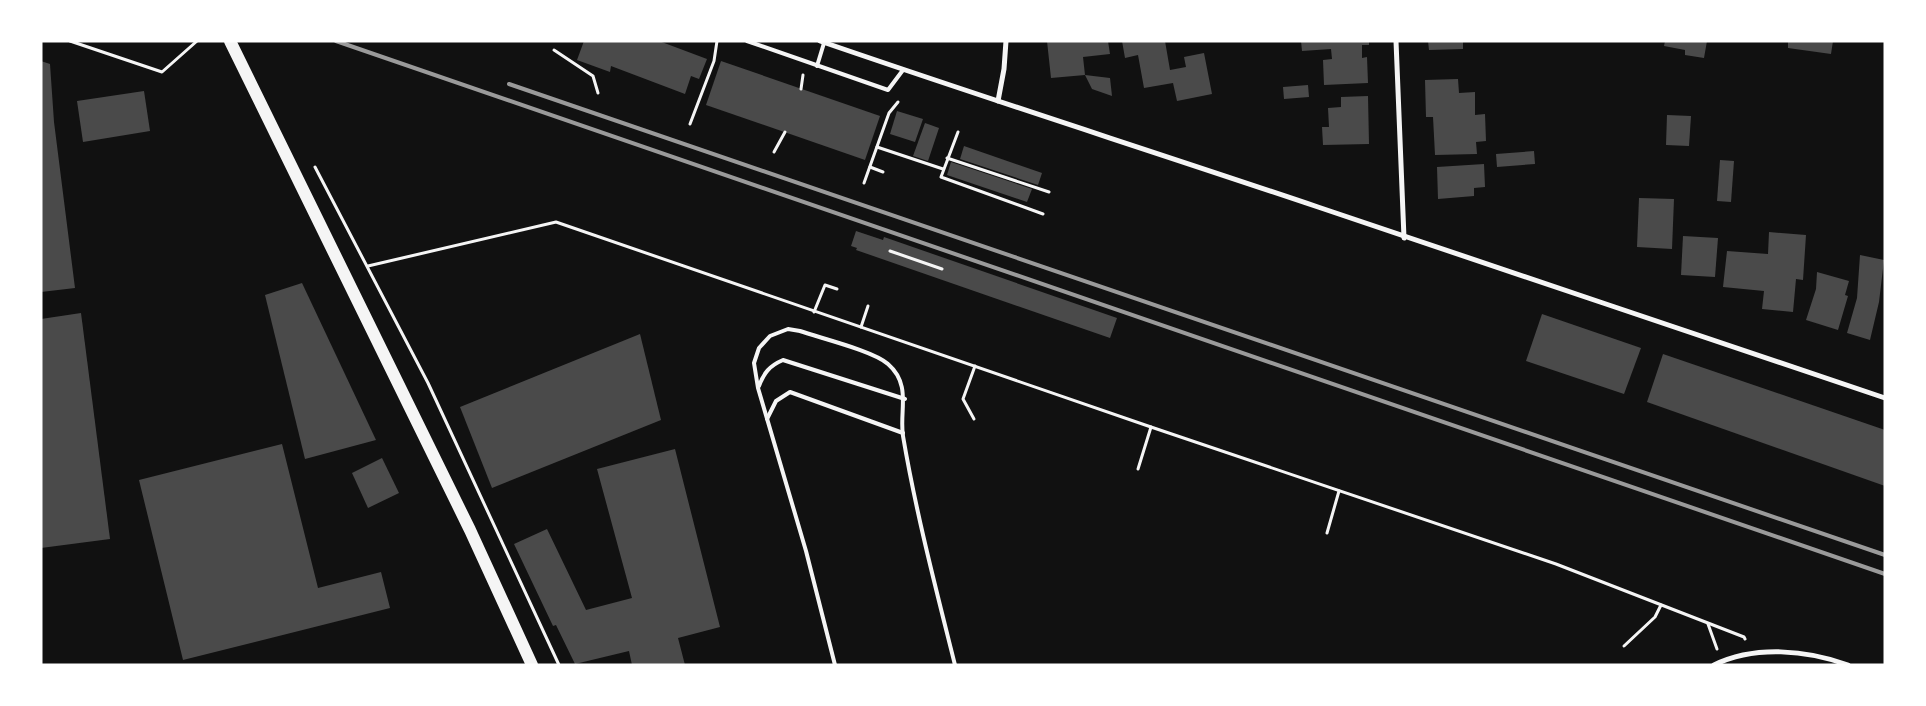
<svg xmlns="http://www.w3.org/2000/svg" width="1926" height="706" viewBox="0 0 1926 706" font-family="'Roboto Serif',serif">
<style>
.building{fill:#4a4a4a}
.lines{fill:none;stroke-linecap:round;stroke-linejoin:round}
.path{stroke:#f5f5f5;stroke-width:3}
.service{stroke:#f5f5f5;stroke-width:4}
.minor{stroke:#f5f5f5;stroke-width:5}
.primary{stroke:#f5f5f5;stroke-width:12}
.rail{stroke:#9a9a9a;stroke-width:4}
</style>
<rect width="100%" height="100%" fill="#111"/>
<g class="building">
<path d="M584,41H659L707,59L699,79L691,76L685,94L611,66L610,72L577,60Z"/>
<path d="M1047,41H1108L1110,54L1083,57L1085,75L1051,78Z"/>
<path d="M1122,41H1165L1170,70L1186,67L1184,57L1204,53L1212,94L1177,101L1173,83L1144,88L1138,55L1125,58Z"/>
<path d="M1301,41H1369V45H1362V58L1367,57L1368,83L1324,85L1323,60L1332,59L1331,49L1302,51Z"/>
<path d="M1428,41H1463V49L1429,50Z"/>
<path d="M1665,41H1707L1704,58L1685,55V50L1664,46Z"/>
<path d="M1788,41H1833L1831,54L1788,48Z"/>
<path d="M41,61L50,64L54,122L75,288L41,292Z"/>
<path d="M721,61L880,116L865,160L706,105Z"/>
<path d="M1085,75L1110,78L1112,96L1092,89Z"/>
<path d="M1458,79L1459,93L1475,92V115L1485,114L1486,141L1476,142L1477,154L1435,155L1433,117H1426L1425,80Z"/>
<path d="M1308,85L1309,97L1284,99L1283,87Z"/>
<path d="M144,91L150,131L83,142L77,101Z"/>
<path d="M1368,96L1369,144L1323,145L1322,127H1329L1328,108L1341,107V97Z"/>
<path d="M897,111L923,119L915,142L890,134Z"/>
<path d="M1667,115L1691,116L1689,146L1666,145Z"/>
<path d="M925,123L939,128L928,161L913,156Z"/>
<path d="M964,146L1042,173L1038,185L960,159Z"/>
<path d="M1534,151L1535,164L1497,167L1496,154Z"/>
<path d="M1720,160L1734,161L1731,202L1717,201Z"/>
<path d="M951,162L1032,189L1027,202L947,175Z"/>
<path d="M1484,164L1485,187L1474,188V196L1438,199L1437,167Z"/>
<path d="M1639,198L1674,199L1672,249L1637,247Z"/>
<path d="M856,231L883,240L884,237L1117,318L1110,338L856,250L857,248L851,246Z"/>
<path d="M1769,232L1806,235L1803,280L1796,279L1793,312L1762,309L1764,291L1723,287L1727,251L1768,254Z"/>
<path d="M1683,236L1718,238L1715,277L1681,275Z"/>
<path d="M1860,255L1884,260L1879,302L1870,340L1847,333L1857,298Z"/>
<path d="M1817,272L1849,281L1845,295L1848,296L1838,330L1806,320L1816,289Z"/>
<path d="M302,283L376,440L305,459L265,295Z"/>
<path d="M81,313L110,539L41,548V319Z"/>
<path d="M1542,314L1641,348L1624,394L1526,361Z"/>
<path d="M640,334L661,420L492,488L460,407Z"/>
<path d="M1663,354L1885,430V486L1647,402Z"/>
<path d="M282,444L318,588L381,572L390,608L183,660L139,480Z"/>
<path d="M675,449L720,627L678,638L685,665H632L629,651L575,664L556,625L553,626L514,544L547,529L586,610L632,598L597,469Z"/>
<path d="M382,458L399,493L368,508L352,473Z"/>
</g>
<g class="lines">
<g class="path">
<path d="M70,41L162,72L197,41"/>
<path d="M554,50L593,76L598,93"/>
<path d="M801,89L803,75"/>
<path d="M690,124L714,61L717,41"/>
<path d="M958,132L941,177L1043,214"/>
<path d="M877,147L943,169"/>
<path d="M774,152L785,132"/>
<path d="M947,158L1049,192"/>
<path d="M315,167L428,383L559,665"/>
<path d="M870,167L883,172"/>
<path d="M864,183L889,113L898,102"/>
<path d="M890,251L942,269"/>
<path d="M368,266L556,222L1151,427L1556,564L1744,637L1745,639"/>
<path d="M814,312L825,285L837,289"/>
<path d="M861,327L868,306"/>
<path d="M974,419L963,399L975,366"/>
<path d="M1138,469L1151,427"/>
<path d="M1327,533L1339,491"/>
<path d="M1708,624L1717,649"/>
<path d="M1624,646L1655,617L1661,605"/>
</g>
<g class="service">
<path d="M747,41L888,90L903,70"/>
<path d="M817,66L824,43"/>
<path d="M759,386C764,373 769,366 783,360L905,399"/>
<path d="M767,419L776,401L790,392L903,433"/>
<path d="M835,665L806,551L758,388L754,363L759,348L770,336L788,329L800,331C820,338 874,351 888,364C912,385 899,411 903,436C916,513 936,589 955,665"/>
</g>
<g class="minor">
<path d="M820,41C985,98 1152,151 1318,207C1507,271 1696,334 1885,398"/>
<path d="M1396,41L1404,238"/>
<path d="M998,101L1004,69L1006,41"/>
<path d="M1714,665C1755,645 1807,650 1848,665"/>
</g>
<path class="primary" d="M230,41L470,530L532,665"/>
<g class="rail">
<path d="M336,41L1885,574"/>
<path d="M509,84L1885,555"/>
</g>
</g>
<rect width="1926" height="706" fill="none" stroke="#ffffff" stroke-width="85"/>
</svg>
